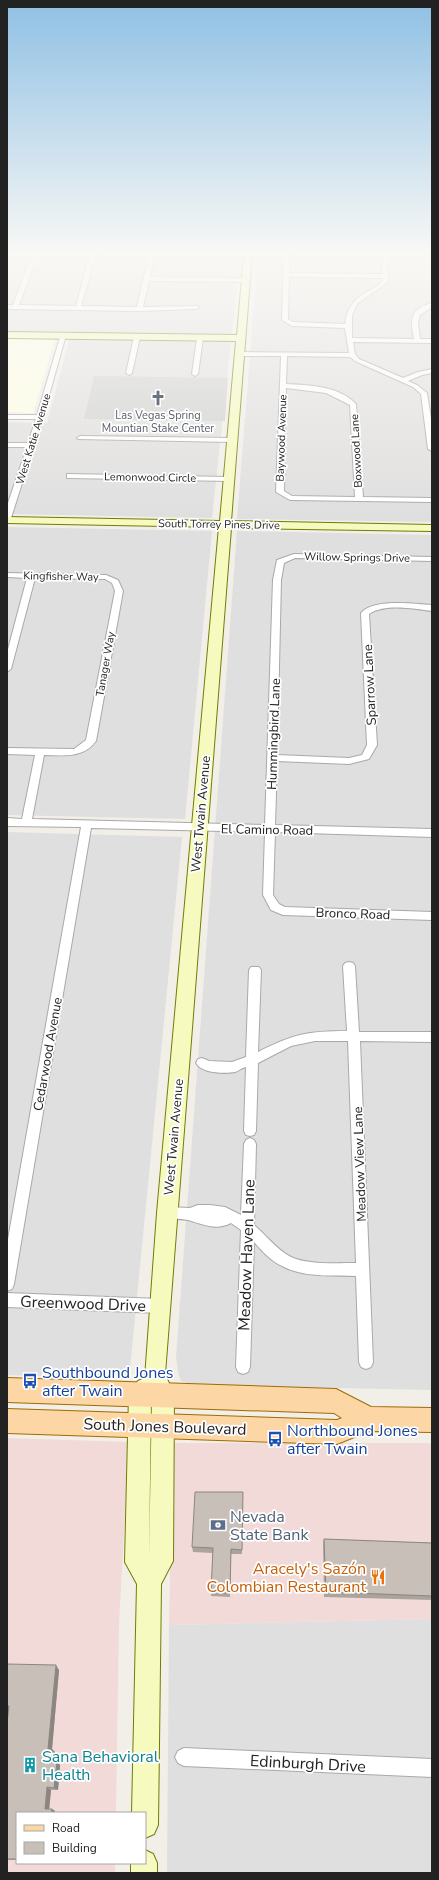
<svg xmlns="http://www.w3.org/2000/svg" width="439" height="1880" viewBox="0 0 439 1880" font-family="'Nunito Sans',sans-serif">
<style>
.residential{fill:#e0dfdf}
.commercial{fill:#f2dad9}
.education{fill:#ffffe5}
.religious{fill:#d0d0d0}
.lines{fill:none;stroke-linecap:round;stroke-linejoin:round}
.street-casing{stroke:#a9a9a9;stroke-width:2}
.secondary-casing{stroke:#707d05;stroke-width:2}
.primary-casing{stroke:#a06b00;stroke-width:2}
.street{fill:#fff;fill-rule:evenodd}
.secondary{fill:#f7fabf;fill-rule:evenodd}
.primary{fill:#fcd6a4;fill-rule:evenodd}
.wall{fill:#aba49e}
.shaded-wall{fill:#8b8681}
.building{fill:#c7bfb8;stroke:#8b8681}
.labels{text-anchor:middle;stroke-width:3.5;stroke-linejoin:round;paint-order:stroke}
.far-worship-label{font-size:11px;fill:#5b616d;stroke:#fff}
.far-street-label{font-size:11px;fill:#222;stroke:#fff}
.street-label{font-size:13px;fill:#222;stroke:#fff}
.near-street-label{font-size:16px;fill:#222;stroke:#fff}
.near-transit-label{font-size:16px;fill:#164399;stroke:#fff;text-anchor:start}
.near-service-label{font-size:16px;fill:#4e5e75;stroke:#fff;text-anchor:start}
.near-food-label{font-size:16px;fill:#c56008;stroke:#fff;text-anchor:end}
.near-culture-label{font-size:16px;fill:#0d838f;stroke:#fff;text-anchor:start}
</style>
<rect width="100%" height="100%" fill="#f2efe9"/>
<g class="residential">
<path d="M7,254H240L232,334L7,332Z"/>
<path d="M258,254H421L426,285H432V522L237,519Z"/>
<path d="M70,337L231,340L212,518L7,514V422L47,423Z"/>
<path d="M7,527L212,531L185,819L7,815Z"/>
<path d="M237,531L432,535V1390L194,1385L181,1381L178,1372L176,1357Z"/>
<path d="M7,832L182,837L129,1379L7,1375Z"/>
<path d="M432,1619V1873H167L169,1625Z"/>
</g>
<g class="commercial">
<path d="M421,254H432V285H426Z"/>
<path d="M7,1438L129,1442L119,1623L116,1813H17V1863H115V1873H7Z"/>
<path d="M173,1443H432V1619L169,1625Z"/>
</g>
<path class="education" d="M7,338L55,339L33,413L7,412Z"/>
<path class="religious" d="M94,376L228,378L225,421L84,419Z"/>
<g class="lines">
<g class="street-casing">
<g id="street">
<path d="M32,254H38L19,305L76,306L90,254H96L81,306L137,307L149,254H155L150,277L246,278L249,280L246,282L149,281L143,307L198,306L199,307L196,309L140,311L7,309V305H13Z"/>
<path d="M284,254H290L289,273L383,274L381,254H387L388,282L357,304L352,316V338L414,339C410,319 410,309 432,303V307L420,315L418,323L420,339H432V343L353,342L355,354L359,359L403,378L418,372L432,369V373L422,375L408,381L417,385L427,393L432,425V451L428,449L421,394L413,387L355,361L350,357L287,356L286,384C310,385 339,386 356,404L363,497L432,498V502L290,500L276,492L281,356H240L237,354L240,352L349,353L345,328L292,326L282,320ZM289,277L383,278C380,293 349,289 345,324L293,322L288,319ZM286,388L326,393L350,405L355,497L292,496L284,491Z"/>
<path d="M61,334L66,335L43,417L11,518L7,520V506L27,447H7V443H28L36,419H7V415H37Z"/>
<path d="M137,335L140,337L132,373L129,375L126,373L134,337Z"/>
<path d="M200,336L203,338L198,374L195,376L192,374L197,338Z"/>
<path d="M80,436L232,438L236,440L232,442L78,439L77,438Z"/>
<path d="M67,474L229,477L233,479L229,481L70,478H67Z"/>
<path d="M294,554L432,557V561L295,558L284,563L281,580L277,755L349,758L362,755L367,745L361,613C374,598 414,604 432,605V611C414,609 386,603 369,614L377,745L369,759L349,764L277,761L275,825L432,829V837L275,832L273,895L279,904L285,907L432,912V920L283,915L271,910L263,895L265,832L91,828L14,1284L12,1289L7,1291V1245L81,827L7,826V818L22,819L35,755L7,754V748L74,749L86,740L115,591L112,583L105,579L35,578L11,669L7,672V653L27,578L7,577V573L106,575L118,580L123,591L96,741C83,759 63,755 44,755L32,819L265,825L273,580L277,560Z"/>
<path d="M349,962L353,963L355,966L359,1032H432V1042L360,1041L373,1362L371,1367L366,1369L361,1367L359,1362L356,1276C333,1275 304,1278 282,1266C271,1261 262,1251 254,1242L250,1367L248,1372L243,1374L238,1372L236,1367L241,1230L231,1223C216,1231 202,1224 188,1220C179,1218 171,1220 162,1217L160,1213L162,1209L167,1207L190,1208L198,1205H210L225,1207L241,1215L244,1144L246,1140L250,1138L254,1140L256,1144L254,1225C266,1235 277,1250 291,1257C307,1265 338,1263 356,1263L348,1041H315L291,1046L258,1063L256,1131L254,1135L250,1136L246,1135L244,1131L246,1067C241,1068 239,1071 235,1072C224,1074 201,1073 196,1063L198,1059L202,1058L209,1061L232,1062L246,1057L249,970L251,967H259L261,970L258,1052C293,1034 308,1031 347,1031L343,966L345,963Z"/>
<path d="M7,1293L160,1299L165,1301L167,1306L165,1311L160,1313L7,1307Z"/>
<path d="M184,1748L432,1759V1777L184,1766L178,1763L175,1757L178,1751Z"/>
</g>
</g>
<g class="secondary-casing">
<g id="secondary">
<path d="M244,254H252L231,521L432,525V531L231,528L165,1374L174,1395L173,1561L161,1584L158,1825L154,1834L145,1838V1813H132L137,1584L125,1562L129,1394L138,1381L145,1378L157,1213L219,527L7,523V517L220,521L236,341L7,338V332L237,335ZM152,1396L149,1559V1560L151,1398Z"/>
<path d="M145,1850L153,1854L157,1863V1873H131V1863H145Z"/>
</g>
</g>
<g class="primary-casing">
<path id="primary" d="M7,1378L336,1389L371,1407L432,1408V1432L369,1431L337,1444L7,1433V1409L337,1420L342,1418L334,1413L7,1402Z"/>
</g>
<use href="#street" class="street"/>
<use href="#secondary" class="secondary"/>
<use href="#primary" class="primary"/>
</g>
<g class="wall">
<path d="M243,1492L242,1554H231L230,1597L211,1596L213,1553L193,1552L192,1547Z"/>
<path d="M324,1539L432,1543V1600L324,1597L323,1544Z"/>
<path d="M7,1664L59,1670L52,1749L55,1752L54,1762H57L60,1765L58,1790H51L49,1809H52L55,1811V1813H17V1860H7V1723L9,1710H7Z"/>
</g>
<g class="shaded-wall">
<path d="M56,1665L59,1670L52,1749L55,1752L54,1765L50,1762L48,1749Z"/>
<path d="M57,1762L60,1765L58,1790L54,1788Z"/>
<path d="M47,1787L51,1790L49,1811L45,1809Z"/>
<path d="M52,1809L55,1811V1813H51Z"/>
</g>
<g class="building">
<path d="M195,1492H243L242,1550L231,1549L230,1593L211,1592L213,1548L192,1547Z"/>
<path d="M324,1539L432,1543V1596L326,1592Z"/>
<path d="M7,1664L56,1665L48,1749H51L50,1762H57L54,1788L47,1787L45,1809H52L51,1813H17V1859H7V1723L9,1706H7Z"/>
</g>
<linearGradient id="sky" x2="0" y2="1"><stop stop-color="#8fc0e4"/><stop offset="0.49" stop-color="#f9f8f5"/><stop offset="1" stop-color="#f9f8f5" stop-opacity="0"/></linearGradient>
<rect width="439" height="517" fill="url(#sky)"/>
<defs>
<g id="church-bare" transform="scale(1.2)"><path d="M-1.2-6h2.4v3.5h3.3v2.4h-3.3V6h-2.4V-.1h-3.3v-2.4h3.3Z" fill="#6b7280" stroke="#fff" stroke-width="2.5" paint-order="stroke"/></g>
<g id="bus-bare" transform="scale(1.2)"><path d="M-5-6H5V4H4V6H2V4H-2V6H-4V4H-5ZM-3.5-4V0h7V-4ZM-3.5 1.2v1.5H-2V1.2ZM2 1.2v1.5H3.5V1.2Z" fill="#1a4fb4" stroke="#fff" stroke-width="2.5" paint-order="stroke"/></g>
<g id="bank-bare" transform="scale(1.2)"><path d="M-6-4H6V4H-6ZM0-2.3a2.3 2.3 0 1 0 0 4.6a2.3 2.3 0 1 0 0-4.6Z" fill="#5c6f8a" stroke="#fff" stroke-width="2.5" paint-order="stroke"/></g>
<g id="restaurant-bare" transform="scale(1.2)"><path d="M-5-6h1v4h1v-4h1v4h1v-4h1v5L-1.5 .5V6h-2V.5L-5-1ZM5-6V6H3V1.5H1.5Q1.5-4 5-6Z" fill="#e8710a" stroke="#fff" stroke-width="2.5" paint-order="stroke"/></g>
<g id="building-bare" transform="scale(1.2)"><path d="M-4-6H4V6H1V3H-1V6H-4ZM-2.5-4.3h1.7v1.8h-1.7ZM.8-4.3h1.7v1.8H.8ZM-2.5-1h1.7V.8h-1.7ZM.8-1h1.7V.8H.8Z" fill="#0f9aa8" stroke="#fff" stroke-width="2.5" paint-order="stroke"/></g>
</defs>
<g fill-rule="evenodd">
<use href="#church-bare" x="158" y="398"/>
<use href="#bus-bare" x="30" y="1381"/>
<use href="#bus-bare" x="275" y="1439"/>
<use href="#bank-bare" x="218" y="1525"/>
<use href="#restaurant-bare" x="378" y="1577"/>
<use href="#building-bare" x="30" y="1765"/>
</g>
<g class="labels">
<g class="far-worship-label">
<text x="158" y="419">Las Vegas Spring<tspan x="158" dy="13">Mountian Stake Center</tspan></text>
</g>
<g class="far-street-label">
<text transform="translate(281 438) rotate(-88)" y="4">Baywood Avenue</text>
<text transform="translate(33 439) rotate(-73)" y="4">West Katie Avenue</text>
<text transform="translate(356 451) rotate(-93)" y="4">Boxwood Lane</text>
<text transform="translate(150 477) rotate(1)" y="4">Lemonwood Circle</text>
<text transform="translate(219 524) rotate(1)" y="4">South Torrey Pines Drive</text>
<text transform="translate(357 557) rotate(1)" y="4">Willow Springs Drive</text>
<text transform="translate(61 576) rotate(1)" y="4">Kingfisher Way</text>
<text transform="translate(105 664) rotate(-80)" y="4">Tanager Way</text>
</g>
<g class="street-label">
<text transform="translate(369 685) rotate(-93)" y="5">Sparrow Lane</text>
<text transform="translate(273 734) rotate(-88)" y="5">Hummingbird Lane</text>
<text transform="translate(200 814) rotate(-85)" y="5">West Twain Avenue</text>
<text transform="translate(267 829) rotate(1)" y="5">El Camino Road</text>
<text transform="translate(353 913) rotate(2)" y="5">Bronco Road</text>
<text transform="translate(47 1054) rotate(-80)" y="5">Cedarwood Avenue</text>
<text transform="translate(173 1137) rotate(-85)" y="5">West Twain Avenue</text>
<text transform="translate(359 1164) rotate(-92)" y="5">Meadow View Lane</text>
</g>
<g class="near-street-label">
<text transform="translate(246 1255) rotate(-88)" y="6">Meadow Haven Lane</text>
<text transform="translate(83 1303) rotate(2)" y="6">Greenwood Drive</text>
<text transform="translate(165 1426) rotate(2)" y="6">South Jones Boulevard</text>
<text transform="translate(308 1763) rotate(3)" y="6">Edinburgh Drive</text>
</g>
<g class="near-transit-label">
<text x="42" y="1378">Southbound Jones<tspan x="42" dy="18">after Twain</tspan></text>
<text x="287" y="1436">Northbound Jones<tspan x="287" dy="18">after Twain</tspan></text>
</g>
<g class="near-service-label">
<text x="230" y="1522">Nevada<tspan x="230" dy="18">State Bank</tspan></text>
</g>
<g class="near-food-label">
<text x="366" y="1574">Aracely's Sazón<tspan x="366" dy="18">Colombian Restaurant</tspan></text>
</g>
<g class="near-culture-label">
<text x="42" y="1762">Sana Behavioral<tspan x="42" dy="18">Health</tspan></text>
</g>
</g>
<rect width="439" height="1880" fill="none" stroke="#222222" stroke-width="16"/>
<rect x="16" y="1812" width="130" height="52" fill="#ffffff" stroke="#a7a7a7"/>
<rect x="24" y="1825" width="20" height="6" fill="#fcd6a4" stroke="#a7a7a7"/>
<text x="52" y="1832" font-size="12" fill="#222222">Road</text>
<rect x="24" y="1842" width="20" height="12" fill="#c7bfb8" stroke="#a7a7a7"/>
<text x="52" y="1852" font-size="12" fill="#222222">Building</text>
</svg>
